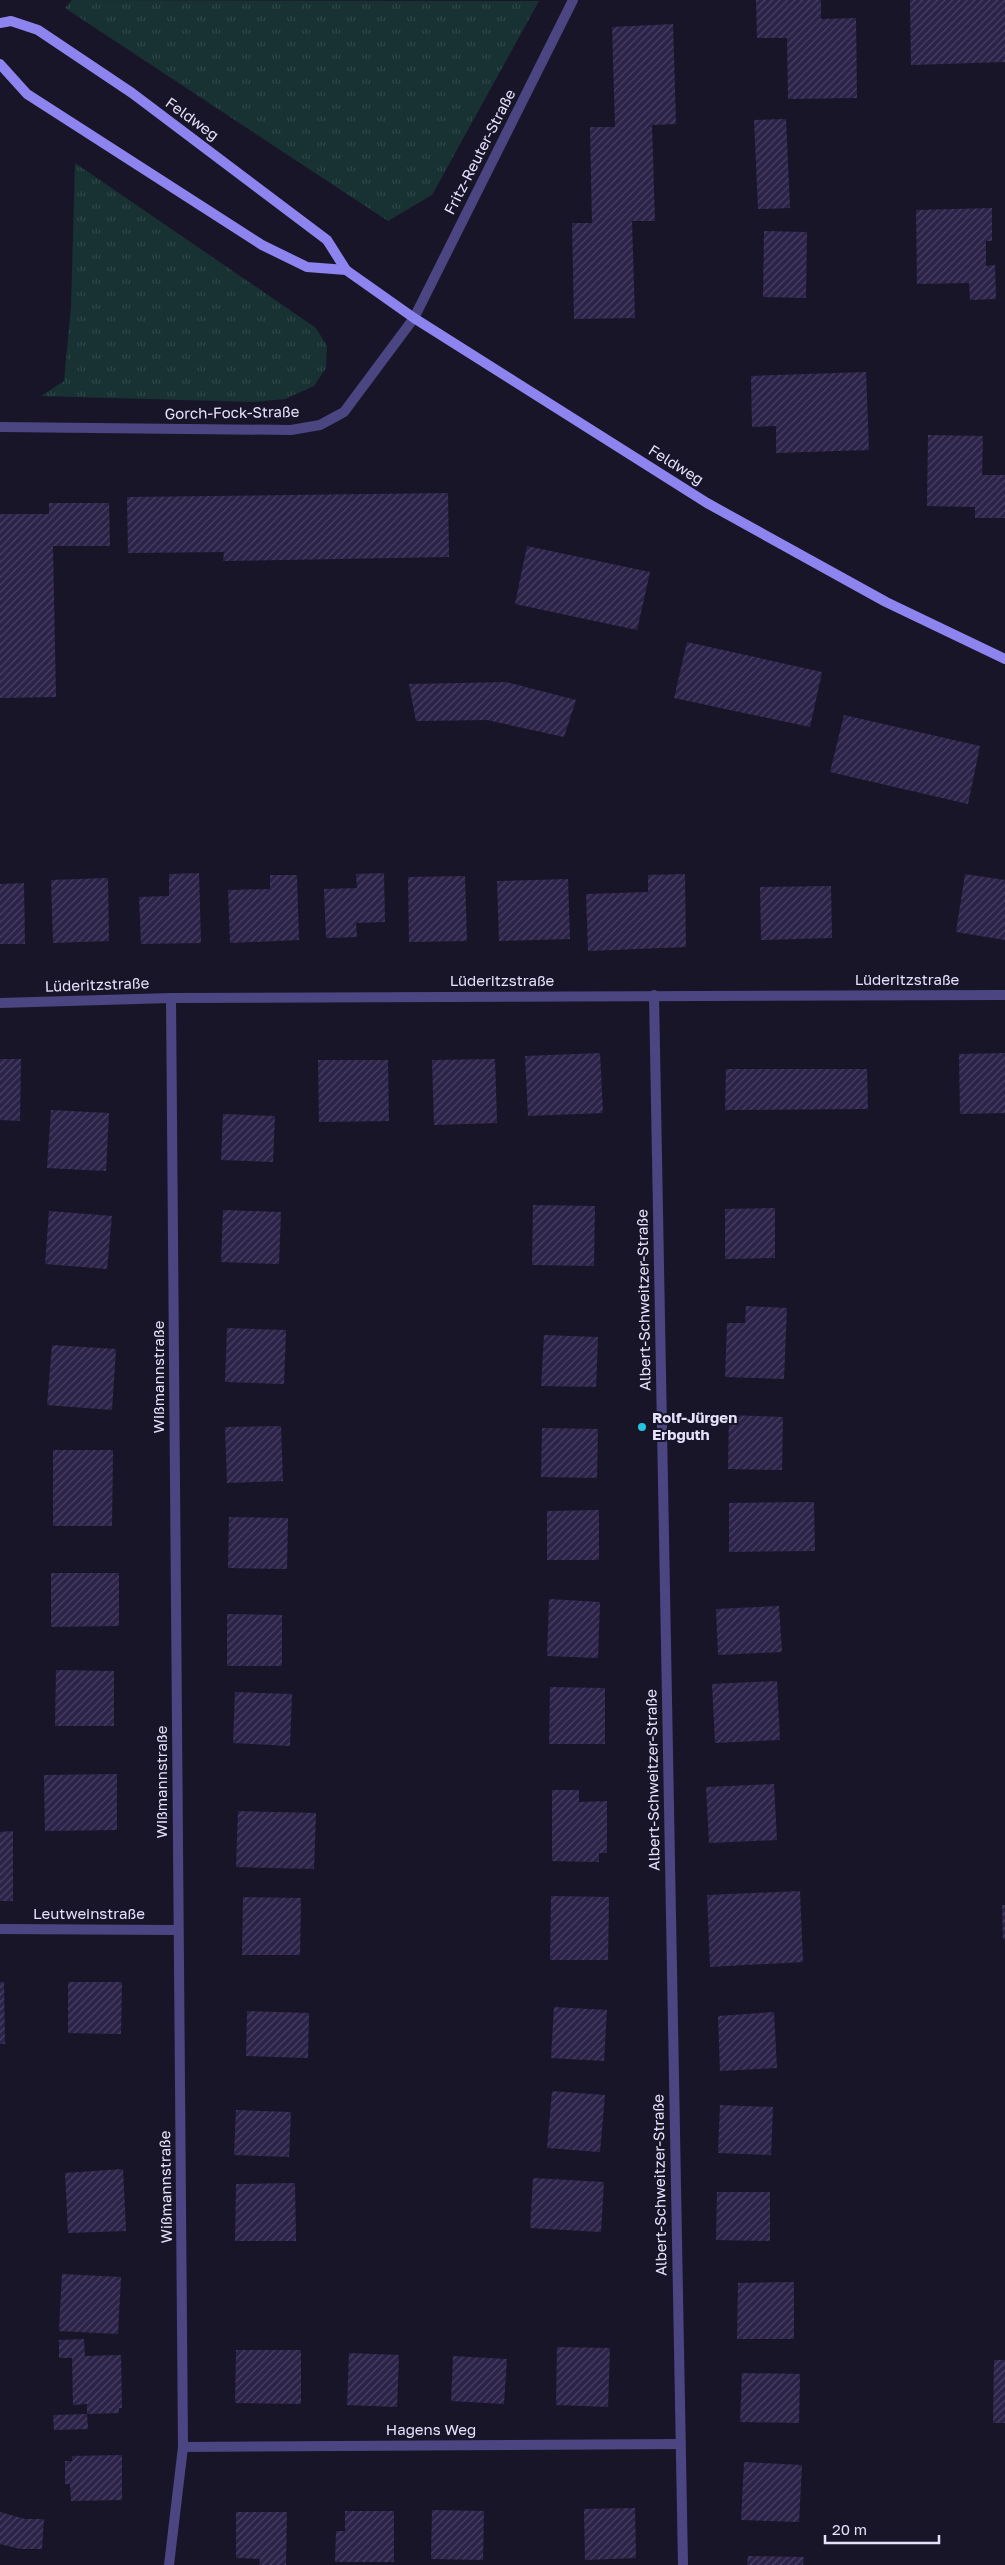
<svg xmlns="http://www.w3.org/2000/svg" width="1005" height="2565" viewBox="0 0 1005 2565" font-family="'Golos Text',sans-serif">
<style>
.park{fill:url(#park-tufts)}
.building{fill:url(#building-hatch)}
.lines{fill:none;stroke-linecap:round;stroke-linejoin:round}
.street{stroke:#4b4682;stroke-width:10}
.secondary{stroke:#8d84ef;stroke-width:10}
.poi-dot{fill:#26c6e2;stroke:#191529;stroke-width:2}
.labels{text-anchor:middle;stroke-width:4;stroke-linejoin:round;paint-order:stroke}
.street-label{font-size:15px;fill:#e5e1fb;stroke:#191529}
.poi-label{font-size:15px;font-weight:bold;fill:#e5e1fb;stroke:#191529;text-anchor:start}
</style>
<defs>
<pattern id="park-tufts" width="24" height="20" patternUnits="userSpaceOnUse" patternTransform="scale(1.25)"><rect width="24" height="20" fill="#183233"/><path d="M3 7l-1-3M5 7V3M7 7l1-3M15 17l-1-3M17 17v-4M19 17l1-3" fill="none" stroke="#2e4647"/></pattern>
<pattern id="building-hatch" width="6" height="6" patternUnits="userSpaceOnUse" patternTransform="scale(1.25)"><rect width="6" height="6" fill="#2c2348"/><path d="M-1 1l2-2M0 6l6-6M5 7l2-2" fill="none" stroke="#4a4363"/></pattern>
</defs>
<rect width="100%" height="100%" fill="#191529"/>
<g class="park">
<path d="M72,0L539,1L432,195L388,221L65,8Z"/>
<path d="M75,163L316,328L327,346L326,368L314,386L285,399L253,402L41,396L64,381L71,307Z"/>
</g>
<g class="building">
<path d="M756,0H821V19L856,18L857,98L788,99L787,38H757Z"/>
<path d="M910,0H1005V62L911,65Z"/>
<path d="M673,24L676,124L652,125L655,221H632L635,318L574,319L572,223H592L590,127H615L612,27Z"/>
<path d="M786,119L790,208L758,209L754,120Z"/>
<path d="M992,208V241H986V266L995,265L996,299L970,300L969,283L917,284L916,210Z"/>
<path d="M764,231L807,232L806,298L763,297Z"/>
<path d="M866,372L869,450L776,453V426L752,427L751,376Z"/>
<path d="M928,435L983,436L982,475H1005V518H975V507L927,506Z"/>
<path d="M448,493L449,557L223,561L224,552L128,553L127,497Z"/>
<path d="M49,503H109L110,546H53L56,697L0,698V514H49Z"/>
<path d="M527,546L650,572L637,630L515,604Z"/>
<path d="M687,642L822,672L810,727L674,698Z"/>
<path d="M506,682L576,700L564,737L487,720L416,721L409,684Z"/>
<path d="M844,715L980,746L968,804L830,772Z"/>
<path d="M199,873L201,943L141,944L139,897L169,896V874Z"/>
<path d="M384,873L385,922L356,923L357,937L326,938L324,889L357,888L356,874Z"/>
<path d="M685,874L686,947L588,951L586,894L648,892V875Z"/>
<path d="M965,874L1005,880V940L956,932Z"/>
<path d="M270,875H297L299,940L230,943L228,890L270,889Z"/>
<path d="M465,876L467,941L409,942L408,877Z"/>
<path d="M108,878L109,941L53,943L51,880Z"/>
<path d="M568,879L570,939L499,941L497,881Z"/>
<path d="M24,883L25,944H0V884Z"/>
<path d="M831,886L832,938L761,940L760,887Z"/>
<path d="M600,1053L603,1113L528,1116L525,1056Z"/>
<path d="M1005,1053V1113L960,1114L959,1054Z"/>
<path d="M0,1059H21L20,1121L0,1120Z"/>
<path d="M495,1059L497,1123L434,1125L432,1060Z"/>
<path d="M318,1060H388L389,1121L319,1122Z"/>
<path d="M726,1069H867L868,1109L725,1110Z"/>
<path d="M51,1110L109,1113L106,1171L47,1168Z"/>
<path d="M223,1114L275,1116L273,1162L221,1160Z"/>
<path d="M533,1205L595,1206L594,1266L532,1265Z"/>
<path d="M775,1208V1258L725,1259V1209Z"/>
<path d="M223,1210L281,1212L279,1264L221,1262Z"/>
<path d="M49,1211L112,1216L107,1269L45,1264Z"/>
<path d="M746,1306L787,1308L784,1379L725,1377L727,1323H745Z"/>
<path d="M227,1328L286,1330L284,1384L225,1382Z"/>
<path d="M544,1335L598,1337L596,1387L541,1386Z"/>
<path d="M52,1345L116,1349L112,1410L47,1405Z"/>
<path d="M729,1415L783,1417L782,1470L728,1469Z"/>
<path d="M281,1426L283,1481L227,1483L225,1427Z"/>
<path d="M542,1428L598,1429L597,1478L541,1477Z"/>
<path d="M53,1450H113L112,1526H53Z"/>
<path d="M814,1502L815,1551L729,1552V1503Z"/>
<path d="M599,1510V1560H547V1511Z"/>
<path d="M229,1517L288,1518L287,1569L228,1568Z"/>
<path d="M51,1573H119V1626L51,1627Z"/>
<path d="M549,1599L600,1602L598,1658L547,1656Z"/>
<path d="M779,1606L782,1652L718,1655L716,1609Z"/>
<path d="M227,1614L282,1615V1666H227Z"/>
<path d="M56,1670L114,1671V1726H55Z"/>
<path d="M777,1681L780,1740L715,1743L712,1684Z"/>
<path d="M550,1687L605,1688V1744H549Z"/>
<path d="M235,1692L292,1694L290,1746L233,1743Z"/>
<path d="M117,1774V1830L45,1831L44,1775Z"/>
<path d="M774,1784L777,1840L709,1843L706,1787Z"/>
<path d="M552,1790H579V1802L607,1801V1853H599V1862L552,1861Z"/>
<path d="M238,1811L316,1813L314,1869L236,1867Z"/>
<path d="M13,1831V1901H0V1832Z"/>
<path d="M800,1891L803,1962L710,1967L707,1895Z"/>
<path d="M551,1896L609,1897L608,1960H550Z"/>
<path d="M243,1897L301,1898L300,1955H242Z"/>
<path d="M1002,1905H1005V1939H1003Z"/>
<path d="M0,1982H4L5,2044H0Z"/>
<path d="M68,1982H122L121,2034L68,2033Z"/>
<path d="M554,2007L607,2010L604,2061L551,2058Z"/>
<path d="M247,2011L309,2013L308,2058L246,2056Z"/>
<path d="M774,2012L777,2068L720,2071L718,2016Z"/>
<path d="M552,2091L605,2095L600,2152L547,2148Z"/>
<path d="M720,2105L773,2107L771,2155L718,2153Z"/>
<path d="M236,2110L291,2112L289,2157L234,2155Z"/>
<path d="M123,2169L126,2231L68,2233L65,2173Z"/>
<path d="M533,2178L604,2182L601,2232L530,2228Z"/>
<path d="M295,2183L296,2241H235L236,2184Z"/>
<path d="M717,2192H770V2241L716,2240Z"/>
<path d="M62,2274L121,2277L118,2334L59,2331Z"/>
<path d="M794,2282V2339H737L738,2283Z"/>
<path d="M84,2339L85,2356L121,2355L122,2408H119V2413L87,2414V2404L73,2405L72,2358H59V2340Z"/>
<path d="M557,2347L610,2348L608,2407L556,2405Z"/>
<path d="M236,2350H301V2404L235,2403Z"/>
<path d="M349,2353L399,2355L397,2407L347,2405Z"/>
<path d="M453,2356L507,2359L504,2404L451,2401Z"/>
<path d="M994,2360H1005V2423H993Z"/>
<path d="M742,2373L800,2374L799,2423L740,2422Z"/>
<path d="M87,2414L88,2429L54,2430L53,2415Z"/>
<path d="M122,2455V2500L71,2501L70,2484H65V2461H72V2456Z"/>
<path d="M744,2462L802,2465L799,2522L741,2520Z"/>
<path d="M635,2508L636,2558L585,2560L584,2509Z"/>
<path d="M432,2510L484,2511L483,2560L431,2559Z"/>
<path d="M345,2511H394V2562H335L336,2531H345Z"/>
<path d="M0,2512L25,2519H44L42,2549H20L0,2544Z"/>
<path d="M236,2512H287L286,2565H259L260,2559L236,2558Z"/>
<path d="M748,2556L804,2557L803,2565H747Z"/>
</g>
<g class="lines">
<g class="street">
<path d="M0,427L291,430L320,425L344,412L414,318L573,0"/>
<path d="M654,995L683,2565"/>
<path d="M0,1003L171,998L1005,995"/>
<path d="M0,1929L178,1930"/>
<path d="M183,2447L680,2444"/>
<path d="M169,2565L183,2447L171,998"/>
</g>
<g class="secondary">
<path d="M0,23L11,21L38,30L132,93L327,240L346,270L414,318L707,503L886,602L1005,659"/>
<path d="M0,64L27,94L262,245L307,267L346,270"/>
</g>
</g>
<circle class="poi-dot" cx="642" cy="1427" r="5"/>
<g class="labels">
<g class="street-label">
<text transform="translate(192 119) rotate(36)" y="5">Feldweg</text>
<text transform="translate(480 152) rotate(-63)" y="5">Fritz-Reuter-Straße</text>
<text transform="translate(232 413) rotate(-1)" y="5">Gorch-Fock-Straße</text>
<text transform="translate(676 465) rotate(32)" y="5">Feldweg</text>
<text x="907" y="985">Lüderitzstraße</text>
<text x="502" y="986">Lüderitzstraße</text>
<text transform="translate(97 985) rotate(-2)" y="5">Lüderitzstraße</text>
<text transform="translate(644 1300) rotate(-91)" y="5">Albert-Schweitzer-Straße</text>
<text transform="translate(159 1377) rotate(-90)" y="5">Wißmannstraße</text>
<text transform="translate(653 1780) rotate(-91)" y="5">Albert-Schweitzer-Straße</text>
<text transform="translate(162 1782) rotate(-90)" y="5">Wißmannstraße</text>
<text x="89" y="1919">Leutweinstraße</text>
<text transform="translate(660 2185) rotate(-91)" y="5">Albert-Schweitzer-Straße</text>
<text transform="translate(166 2187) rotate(-91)" y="5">Wißmannstraße</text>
<text x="431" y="2435">Hagens Weg</text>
</g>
<g class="poi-label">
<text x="652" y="1423">Rolf-Jürgen<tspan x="652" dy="17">Erbguth</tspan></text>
</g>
</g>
<path d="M825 2535v8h114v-8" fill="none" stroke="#e5e1fb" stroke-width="2.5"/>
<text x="832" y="2535" font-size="15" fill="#e5e1fb" stroke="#191529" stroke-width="4" paint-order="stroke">20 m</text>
</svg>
